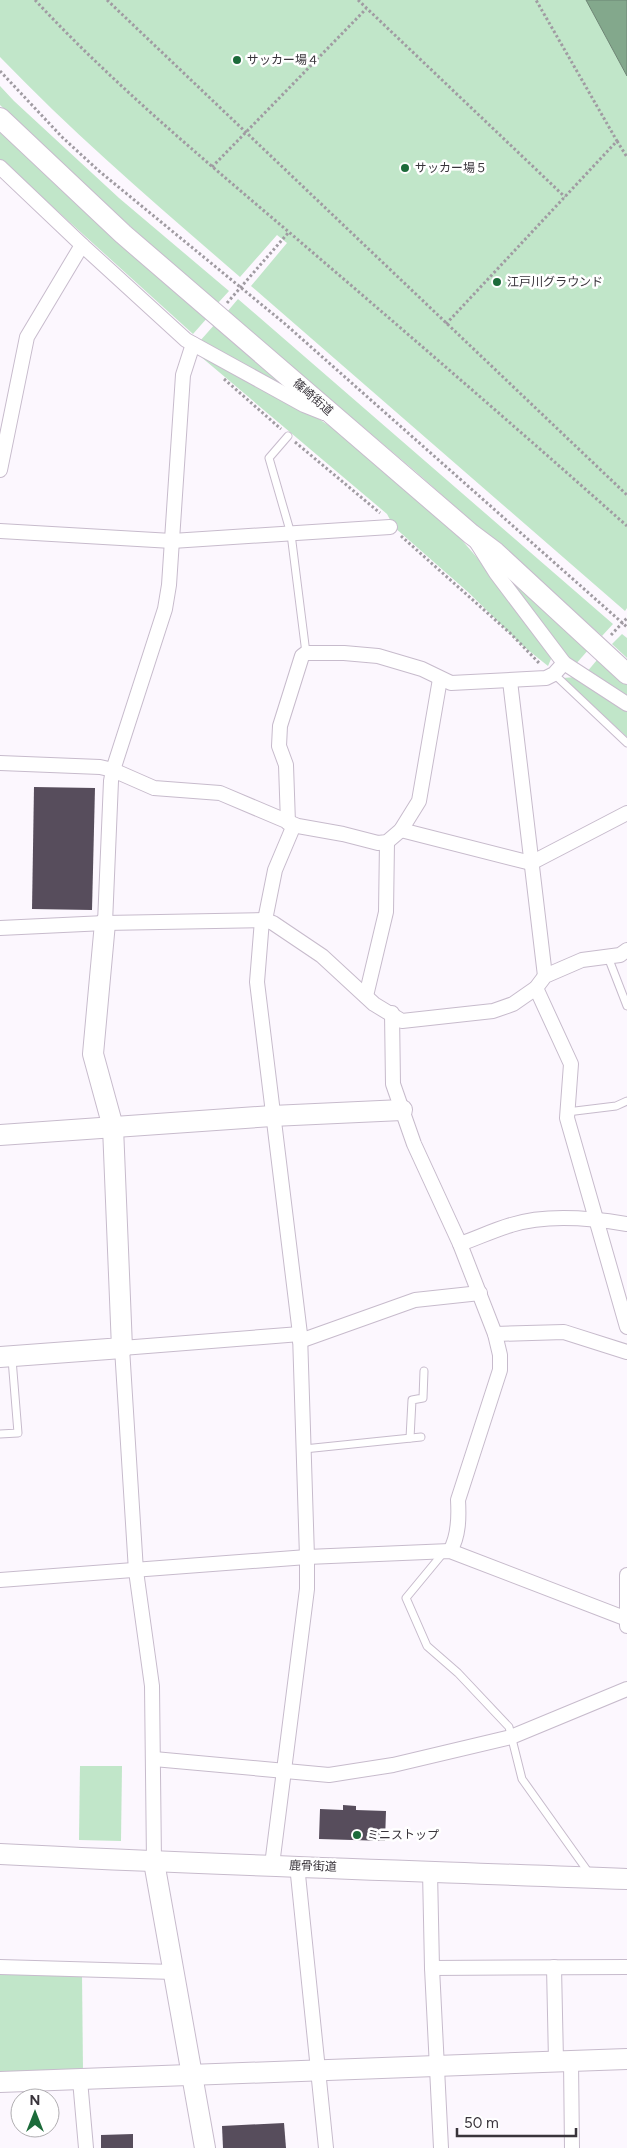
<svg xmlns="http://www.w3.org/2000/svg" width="627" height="2148" viewBox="0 0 627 2148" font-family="Figtree,'Noto Sans JP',sans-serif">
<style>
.green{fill:#c1e6c9}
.water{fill:#83a88c;stroke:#6d8574}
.building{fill:#574d5c}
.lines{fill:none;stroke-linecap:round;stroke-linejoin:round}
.lane-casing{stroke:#c7bbcc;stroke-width:9}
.street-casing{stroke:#c7bbcc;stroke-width:16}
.secondary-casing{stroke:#c7bbcc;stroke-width:22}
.path{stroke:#a09ba2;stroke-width:3;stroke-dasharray:2.5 2.5;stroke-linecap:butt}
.lane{stroke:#fff;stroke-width:7}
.street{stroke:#fff;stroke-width:14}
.secondary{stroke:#fff;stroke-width:20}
.poi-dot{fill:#1c6b3a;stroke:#fff;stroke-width:2}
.labels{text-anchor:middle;stroke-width:5;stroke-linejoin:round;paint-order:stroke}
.poi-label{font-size:12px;fill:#39343b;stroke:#fff;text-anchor:start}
.street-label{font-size:12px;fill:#39343b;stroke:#fff}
</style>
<rect width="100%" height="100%" fill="#fcf7fe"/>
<g class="green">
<path d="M0,0H586L627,76V608L625,611L251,286L287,243L277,235L240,277C158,206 76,136 0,57Z"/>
<path d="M0,86L14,101L119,198L229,291L218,303C143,238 70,174 0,105Z"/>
<path d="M0,130L208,317L193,334L0,159Z"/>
<path d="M238,299L613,624L602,636L416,472L227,312Z"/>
<path d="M215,324L303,398L200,341Z"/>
<path d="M203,354L299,406L351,440L447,523L493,576L549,652L551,659L548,666L523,646L468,592L394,527L387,514L200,356Z"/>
<path d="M500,569L589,649L575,665L565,656Z"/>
<path d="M622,634L627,638V658L612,644Z"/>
<path d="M597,660L603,662L627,685V699L586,673Z"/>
<path d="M576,677L627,710V737L563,678Z"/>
<path d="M80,1766H122L121,1841L79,1840Z"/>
<path d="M0,1971L82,1974L83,2071L0,2074Z"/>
</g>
<path class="water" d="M586,0H627V76Z"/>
<g class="building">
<path d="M34,787L95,788L92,910L32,909Z"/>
<path d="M343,1805L356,1806V1810L386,1811L385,1841L319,1839L320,1809L343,1810Z"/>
<path d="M284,2123L286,2148H223L222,2126Z"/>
<path d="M133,2134V2148H101V2135Z"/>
</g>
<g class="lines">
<g class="lane-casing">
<g id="lane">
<path d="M288,436L269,458L291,534L306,653"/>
<path d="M554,674L627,743"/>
<path d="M608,957L627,1006"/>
<path d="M567,1112L616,1106L627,1101"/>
<path d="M0,1434L18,1433L12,1359"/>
<path d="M410,1438L412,1400L423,1398L424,1371"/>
<path d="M304,1449L421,1437"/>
<path d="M444,1552L406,1598L427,1646L458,1673L509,1727L522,1779L589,1873"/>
</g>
</g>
<g class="street-casing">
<g id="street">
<path d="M0,167L82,245L186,340L304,405L324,413"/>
<path d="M0,470L27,337L82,245"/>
<path d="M0,531L172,541L390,527"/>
<path d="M477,543L496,573L564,663L627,704"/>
<path d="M510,681L545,976"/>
<path d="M0,763L100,767L113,770L154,788L220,793L298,826L343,834L378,843L387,842L401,830L419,801L440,679"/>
<path d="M288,823L286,765L279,746L280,726L302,656L306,653H344L378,656L422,669L451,683L546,678L554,674L564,663"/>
<path d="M401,830L531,863L627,813"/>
<path d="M262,920L257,982L300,1334L307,1557V1589L272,1865"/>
<path d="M265,920L275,870L294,825"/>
<path d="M105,923L111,781L113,770L165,609L169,585L183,375L193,344"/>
<path d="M0,928L105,923L265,920L273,923L322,956L374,1004L402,1021L493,1011L513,1004L536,988L545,976L582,960L620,955L627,950"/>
<path d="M536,988L571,1064L567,1118L627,1327"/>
<path d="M366,996L386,912L387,842"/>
<path d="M392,1013L393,1084L414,1144L460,1244L495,1334L500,1355V1370L458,1500C459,1517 459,1536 450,1551"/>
<path d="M460,1244C477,1238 494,1230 511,1225C545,1214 592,1218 627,1224"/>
<path d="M495,1334L564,1332L627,1352"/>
<path d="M300,1341L415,1300L480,1293"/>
<path d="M0,1580L307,1557L450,1551L627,1619"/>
<path d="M627,1626V1575"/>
<path d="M154,1759L329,1775L393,1765L511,1737L627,1689"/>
<path d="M154,1862L152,1686L136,1571L122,1348L300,1334"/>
<path d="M297,1865L326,2148"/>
<path d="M430,1871L432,1968L441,2148"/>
<path d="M0,1967L174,1972"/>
<path d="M554,1967L556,2061"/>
<path d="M432,1968L627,1967"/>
<path d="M571,2061L572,2148"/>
<path d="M80,2080L86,2148"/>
</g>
</g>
<g class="secondary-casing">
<g id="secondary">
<path d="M0,118L123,234L471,534L495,552L627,674"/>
<path d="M0,1135L272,1116L402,1110"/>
<path d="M0,1357L122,1348L113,1127L93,1054L105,923"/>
<path d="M0,1854C209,1865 418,1871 627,1879"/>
<path d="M154,1862L205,2148"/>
<path d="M0,2082L627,2059"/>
</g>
</g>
<g class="path">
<path d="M35,0C116,87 207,162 297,239C408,334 518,429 627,526"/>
<path d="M107,0L627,495"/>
<path d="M358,0L565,197"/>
<path d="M0,71L62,137L99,171L284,323L627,627"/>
<path d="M617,141L627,157"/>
<path d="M212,167L366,9"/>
<path d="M227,303L289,232"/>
<path d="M446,324L617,141L536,0"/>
<path d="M224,379L281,429"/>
<path d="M295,442L380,513"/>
<path d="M401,536L511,634L540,664"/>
<path d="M611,635L627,618"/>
</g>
<use href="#lane" class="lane"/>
<use href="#street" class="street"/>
<use href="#secondary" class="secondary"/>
</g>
<g class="poi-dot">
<circle cx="237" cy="60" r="5"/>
<circle cx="405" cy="168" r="5"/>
<circle cx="497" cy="282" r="5"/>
<circle cx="357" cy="1835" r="5"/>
</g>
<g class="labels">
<g class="poi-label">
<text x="247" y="64">サッカー場４</text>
<text x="415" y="172">サッカー場５</text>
<text x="507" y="286">江戸川グラウンド</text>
<text x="367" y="1839">ミニストップ</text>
</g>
<g class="street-label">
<text transform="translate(313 397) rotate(41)" y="4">篠崎街道</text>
<text transform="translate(313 1866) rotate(2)" y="4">鹿骨街道</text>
</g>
</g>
<g transform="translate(35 2113)"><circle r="24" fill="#ffffff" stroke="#b0aeb1"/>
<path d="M0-4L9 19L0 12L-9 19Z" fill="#1c6b3a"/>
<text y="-8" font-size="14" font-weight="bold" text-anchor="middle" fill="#39343b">N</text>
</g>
<path d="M457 2128v8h119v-8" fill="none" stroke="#39343b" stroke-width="2.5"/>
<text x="464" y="2128" font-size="15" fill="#39343b" stroke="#ffffff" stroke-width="4" paint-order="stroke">50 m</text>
</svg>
